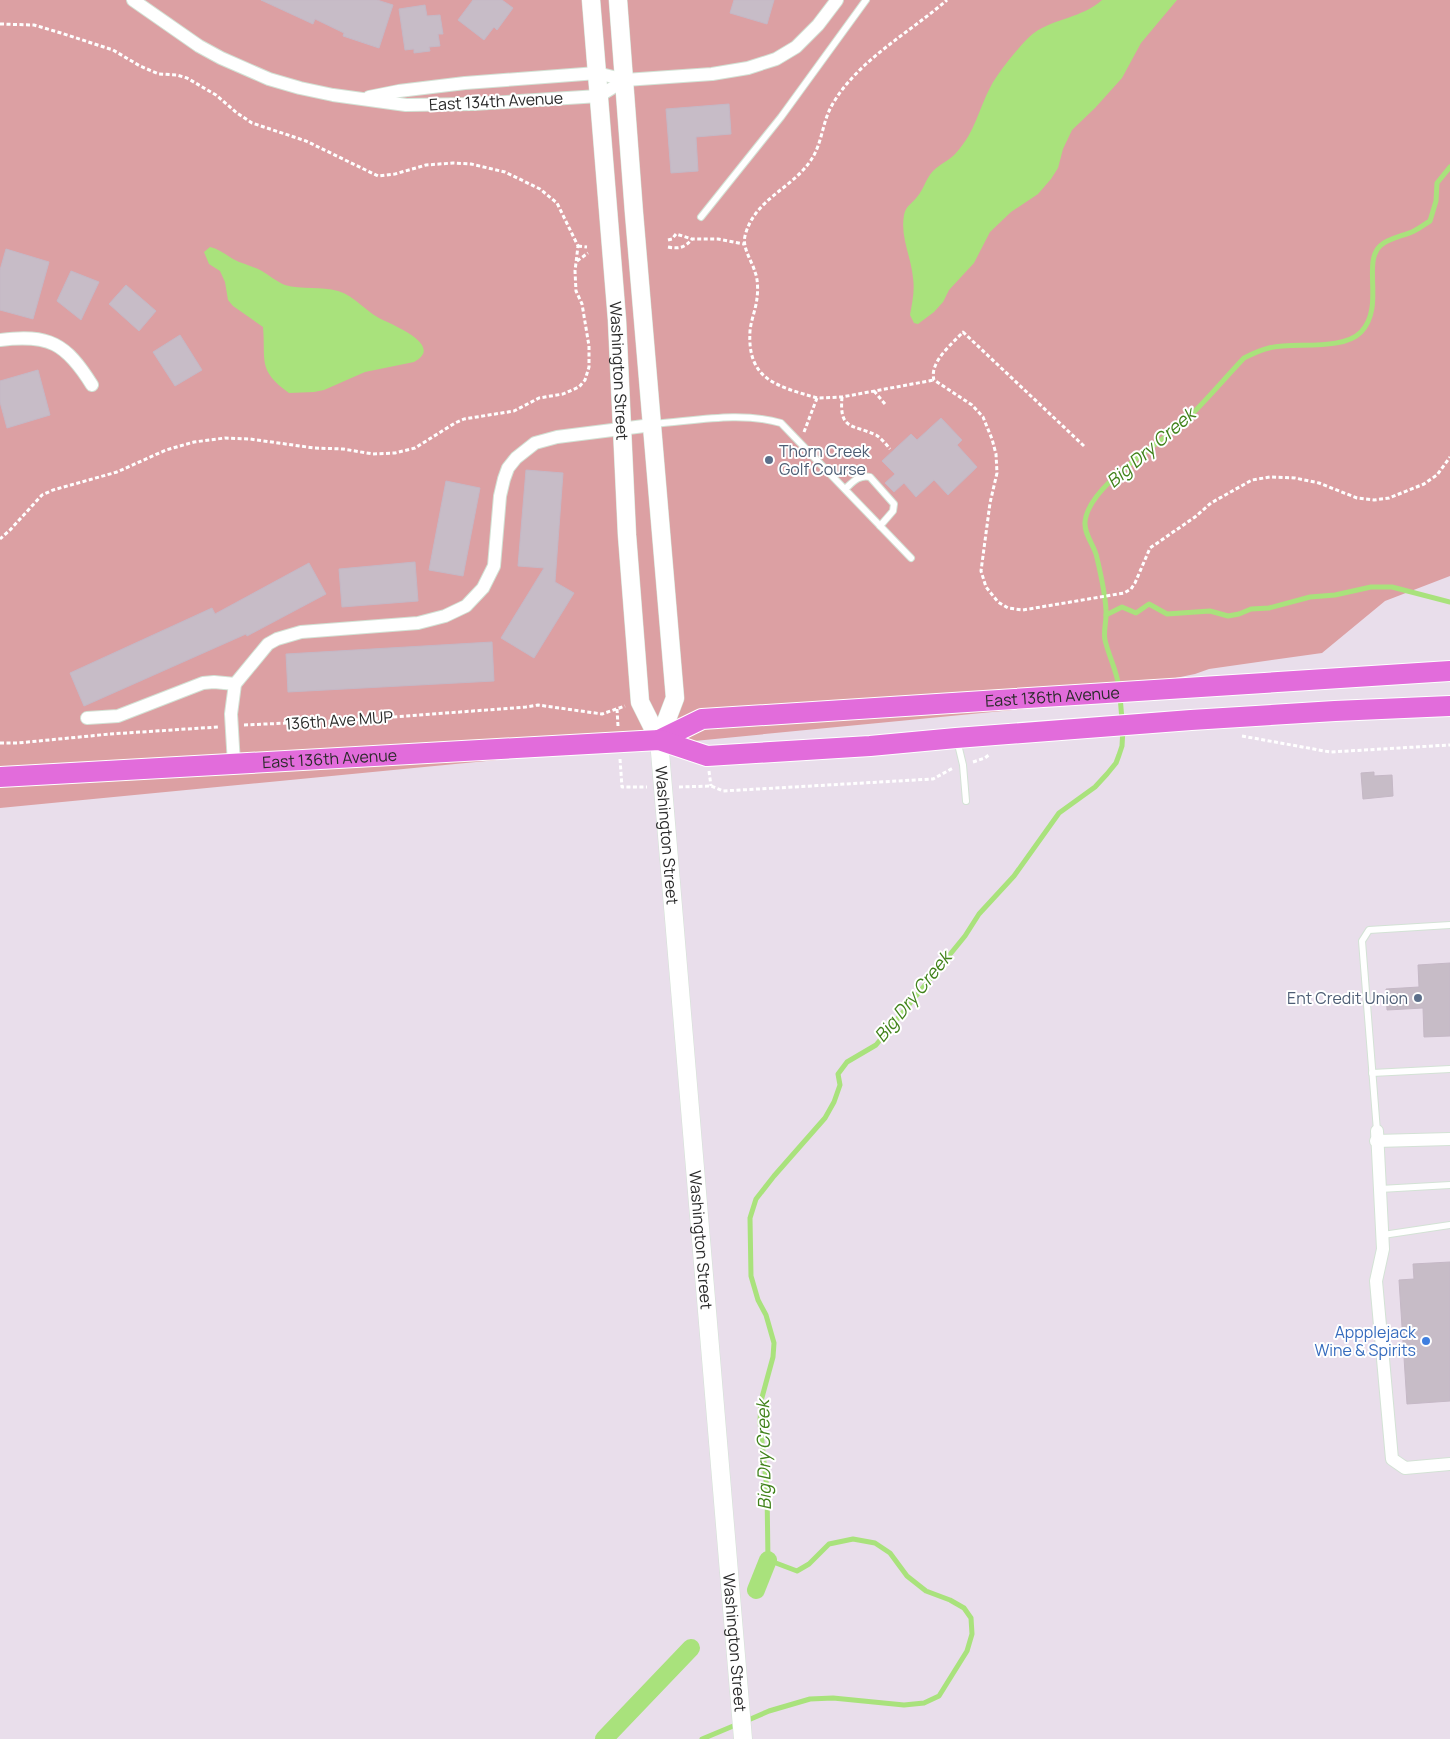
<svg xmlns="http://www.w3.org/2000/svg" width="1450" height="1739" viewBox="0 0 1450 1739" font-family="Manrope,sans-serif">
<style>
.green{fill:#dca0a3}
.water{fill:#a9e27c}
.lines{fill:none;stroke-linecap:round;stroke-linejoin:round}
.stream{stroke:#a9e27c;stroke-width:5}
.canal{stroke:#a9e27c;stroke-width:18}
.building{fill:#c7bcc7;stroke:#c5b8c6}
.lane-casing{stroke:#d3e2d5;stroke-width:8}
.street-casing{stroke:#d3e2d5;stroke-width:14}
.secondary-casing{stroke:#d3e2d5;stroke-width:19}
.primary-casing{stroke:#fff;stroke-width:22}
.path{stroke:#fff;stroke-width:3;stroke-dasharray:4 2.5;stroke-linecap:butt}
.lane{stroke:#fff;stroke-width:6}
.street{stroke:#fff;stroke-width:12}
.secondary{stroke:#fff;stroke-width:18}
.primary{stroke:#e26cdb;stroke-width:20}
.service-dot{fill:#5c6f8a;stroke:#fff;stroke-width:2}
.shop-dot{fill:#3f7fe0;stroke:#fff;stroke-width:2}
.labels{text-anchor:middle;stroke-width:4;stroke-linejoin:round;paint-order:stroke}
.street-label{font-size:16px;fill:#2b2b2b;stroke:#fff}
.service-label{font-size:16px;fill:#4e5e75;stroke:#fff;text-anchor:start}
.shop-label{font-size:16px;fill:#366cbe;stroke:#fff;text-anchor:end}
.water-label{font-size:18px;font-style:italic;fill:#40821a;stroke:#fff}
</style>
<rect width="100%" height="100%" fill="#e9deeb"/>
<path class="green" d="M0,0H1450V576L1385,601L1322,653L1209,669L1195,674L1024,709L0,808Z"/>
<g class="water">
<path d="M1102,0H1177L1141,43L1122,78L1095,108L1072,130L1063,149L1058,168L1051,179L1038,194L1011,212L990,232L974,263L949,290L943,302L934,312L918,324L914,323L910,315C912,303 915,291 913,278C911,256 900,237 904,215C906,205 912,204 917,197C924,189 925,180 933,171C940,164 950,160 956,153C976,131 978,110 991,86C997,74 1023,41 1034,33C1055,18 1082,18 1102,0Z"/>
<path d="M210,247C219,249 225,254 233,259C242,264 253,266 262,271C269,275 277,282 285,285C301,290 321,286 338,291C355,296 364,310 379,318C390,324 446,345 414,362L365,372L324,390L314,392L289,393C257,370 266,361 263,327L233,306L228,300L225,282L220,271L209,264L204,252Z"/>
</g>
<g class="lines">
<g class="stream">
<path d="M1106,615L1122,607L1136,613L1149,604L1167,614L1210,611L1228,616L1239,614L1251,609L1269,608L1310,597L1335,595L1371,587H1392L1450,602"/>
<path d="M1119,688C1117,671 1109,657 1105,640C1103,631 1107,620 1106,610C1105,592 1101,575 1097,558C1095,546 1084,535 1085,522C1088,486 1158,445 1184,422C1205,402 1224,379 1244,358C1252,354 1260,350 1269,348C1294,342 1343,351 1361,332C1385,307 1362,263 1380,246C1388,238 1404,236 1414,231C1420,228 1425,224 1430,221L1436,201L1437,183L1450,167"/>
<path d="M1120,696L1122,720"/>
<path d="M746,1721L769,1711L810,1699L833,1698L904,1705L924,1703L939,1696L967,1651L972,1634L971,1618L964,1608L950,1600L926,1591L907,1576L890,1553L875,1543L853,1539L829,1544L809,1564L797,1571L768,1560L767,1491L760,1422L761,1401L773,1357L774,1343L766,1315L758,1300L751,1276L750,1218L756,1199L774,1176L825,1118L834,1102L840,1085L838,1074L847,1062L876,1045L965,936L979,914L1014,876L1059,813L1095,787L1107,774L1116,763L1119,755L1122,746L1123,728"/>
<path d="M702,1739L738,1724"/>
</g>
<g class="canal">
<path d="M756,1590L768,1560"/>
<path d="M604,1739L691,1648"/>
</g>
</g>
<g class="building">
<path d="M261,0H377L393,5L379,48L343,36L344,33L315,19L313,24Z"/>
<path d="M473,0H502L513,8L497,30L494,27L484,40L458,20Z"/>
<path d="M734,0H774L767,24L730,13Z"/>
<path d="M425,5L427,16L440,15L443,34H438L440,46L429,47L430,51L414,53V49L405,50L399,9Z"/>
<path d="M729,104L731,134L696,137L698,171L671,173L666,109Z"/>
<path d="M6,249L49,262L33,319L0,310V270Z"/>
<path d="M71,271L99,282L81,320L57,301Z"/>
<path d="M126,285L156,311L139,331L109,304Z"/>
<path d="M180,335L202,370L175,386L153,352Z"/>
<path d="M38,370L50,415L7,428L0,402V381Z"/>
<path d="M941,418L962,440L957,445L977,467L948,495L934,480L916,497L904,483L894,492L885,483L895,474L882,461L911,434L917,440Z"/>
<path d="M526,470L563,473L555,582L574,593L534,658L501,638L544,568L518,566Z"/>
<path d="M446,481L480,488L463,576L429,570Z"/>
<path d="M415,562L418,601L342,607L339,569Z"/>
<path d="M309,563L326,594L247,636L246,634L84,706L70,673L212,608L215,614Z"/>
<path d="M492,642L494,681L288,692L286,654Z"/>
<path d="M1374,772V776L1392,775L1393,796L1363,799L1361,773Z"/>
<path d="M1450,963V1036L1424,1037L1423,1008L1387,1010L1386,989L1419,987L1418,965Z"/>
<path d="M1450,1262V1401L1407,1404L1399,1280L1414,1279L1413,1264Z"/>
</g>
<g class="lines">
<g class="lane-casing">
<g id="lane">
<path d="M701,217L781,117L866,0"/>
<path d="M653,424C695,421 740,411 781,423L911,558"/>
<path d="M845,489C852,483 859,474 870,477L894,504L893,511L880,526"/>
<path d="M957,740L963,765L966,801"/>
<path d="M1372,1073L1450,1069"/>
<path d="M1377,1131L1362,941L1369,930L1450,925"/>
<path d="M1380,1189L1450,1185"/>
<path d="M1383,1235L1450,1225"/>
</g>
</g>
<g class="street-casing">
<g id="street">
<path d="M133,0L199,46L221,58L269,79L300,88L333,95L406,105L473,104L599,96L625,80"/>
<path d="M369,97L399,91L465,83L558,76L597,73L625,80L712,74L748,68L776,59L796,47L818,25L837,0"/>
<path d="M0,340C49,334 66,343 92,385"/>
<path d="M87,718L118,716L203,683L214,682L235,684"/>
<path d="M234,764L231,714L235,684L268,644L277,639L301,632L418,623L445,616L466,606L483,588L494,566L500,496L504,479L508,468L516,458L535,443L557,437L652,425"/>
<path d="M1377,1131L1383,1249L1376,1281L1392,1459L1405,1468L1450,1464"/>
<path d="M1376,1141L1450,1139"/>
</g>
</g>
<g class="secondary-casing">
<g id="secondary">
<path id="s1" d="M591,0L617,320L627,535L640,702L659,740L743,1739"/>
<path d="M618,0L634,213L675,698L659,740"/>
</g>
</g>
<g class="primary-casing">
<g id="primary">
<path id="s2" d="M659,740L702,719L1450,671"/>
<path id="s3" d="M0,777L659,740L707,756L870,746L956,738L1191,720L1335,711L1450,706"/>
</g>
</g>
<g class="path">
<path d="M0,24L34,25L61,33L113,50L140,66L159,74L177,75L187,78L216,95L237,113L252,123L306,141L378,176L395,174L426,165L453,163L471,164L505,172L540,189L557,203L578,246L575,271L576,291L582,304L589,346V367L585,380L579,387L563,394L539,398L514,411L464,419L455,423L415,448L395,453L373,454L343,449L314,448L250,439L225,438L194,442L166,450L117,472L53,490L42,495L10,530L0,539"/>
<path d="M668,240L672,239L676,234L692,239H718L744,244"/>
<path d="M578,246L587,247"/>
<path d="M668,247C678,249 685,248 692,239"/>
<path d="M577,261L588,253"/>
<path d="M874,391L885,404"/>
<path d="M842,397C839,431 853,424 876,435C881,438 886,444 890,449"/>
<path d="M817,398C778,386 747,381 750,331C751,320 756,309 757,298C758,291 758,279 755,272C752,261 742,248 745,236C754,199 792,189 811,160C822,144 822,124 831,107C855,62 909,33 947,0"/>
<path d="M804,432L817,398L842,397L934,380"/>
<path d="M1084,446L963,332C952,344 929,362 934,380L972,405L983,417L992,439L996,454L997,473L990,503L981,571L986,587L998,602L1008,608L1023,610L1124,593L1131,589L1135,583L1150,548L1195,517L1211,503L1252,480L1270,477L1295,478L1319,483L1357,498L1374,500L1389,498L1424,484L1437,475L1450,457"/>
<path d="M617,709L618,726"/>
<path d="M244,725L354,720L526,707L538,705L602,714L625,706"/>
<path d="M1242,736L1330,752L1450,745"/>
<path d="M0,743H18L110,734L218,727"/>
<path d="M620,759L622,787H647"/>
<path d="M973,762L985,758L990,754"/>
<path d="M709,771L711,786"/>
<path d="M679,787L711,786L723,791L933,779L953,768"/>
</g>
<use href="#lane" class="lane"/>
<use href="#street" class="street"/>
<use href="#secondary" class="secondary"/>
<use href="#primary" class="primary"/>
</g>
<g class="service-dot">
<circle cx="769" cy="460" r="5"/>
<circle cx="1418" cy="998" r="5"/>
</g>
<circle class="shop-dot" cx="1426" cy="1341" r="5"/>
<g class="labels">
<g class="street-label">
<text transform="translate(496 101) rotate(-3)" y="6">East 134th Avenue</text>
<text dy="6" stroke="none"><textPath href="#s1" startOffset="372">Washington Street</textPath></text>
<text dy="6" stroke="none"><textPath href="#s2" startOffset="399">East 136th Avenue</textPath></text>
<text transform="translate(339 720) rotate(-4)" y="6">136th Ave MUP</text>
<text dy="6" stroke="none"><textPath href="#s3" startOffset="330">East 136th Avenue</textPath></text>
<text dy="6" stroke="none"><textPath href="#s1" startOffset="842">Washington Street</textPath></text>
<text dy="6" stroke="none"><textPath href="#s1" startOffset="1248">Washington Street</textPath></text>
<text dy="6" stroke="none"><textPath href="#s1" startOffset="1652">Washington Street</textPath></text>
</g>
<g class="service-label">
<text x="779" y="457">Thorn Creek<tspan x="779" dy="18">Golf Course</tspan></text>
<text x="1408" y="1004" text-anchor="end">Ent Credit Union</text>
</g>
<g class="shop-label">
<text x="1416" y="1338">Appplejack<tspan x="1416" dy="18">Wine &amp; Spirits</tspan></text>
</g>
<g class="water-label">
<text transform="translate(1151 448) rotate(-41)" y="6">Big Dry Creek</text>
<text transform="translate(913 997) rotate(-51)" y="6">Big Dry Creek</text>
<text transform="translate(764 1455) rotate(-91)" y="6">Big Dry Creek</text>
</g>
</g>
</svg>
